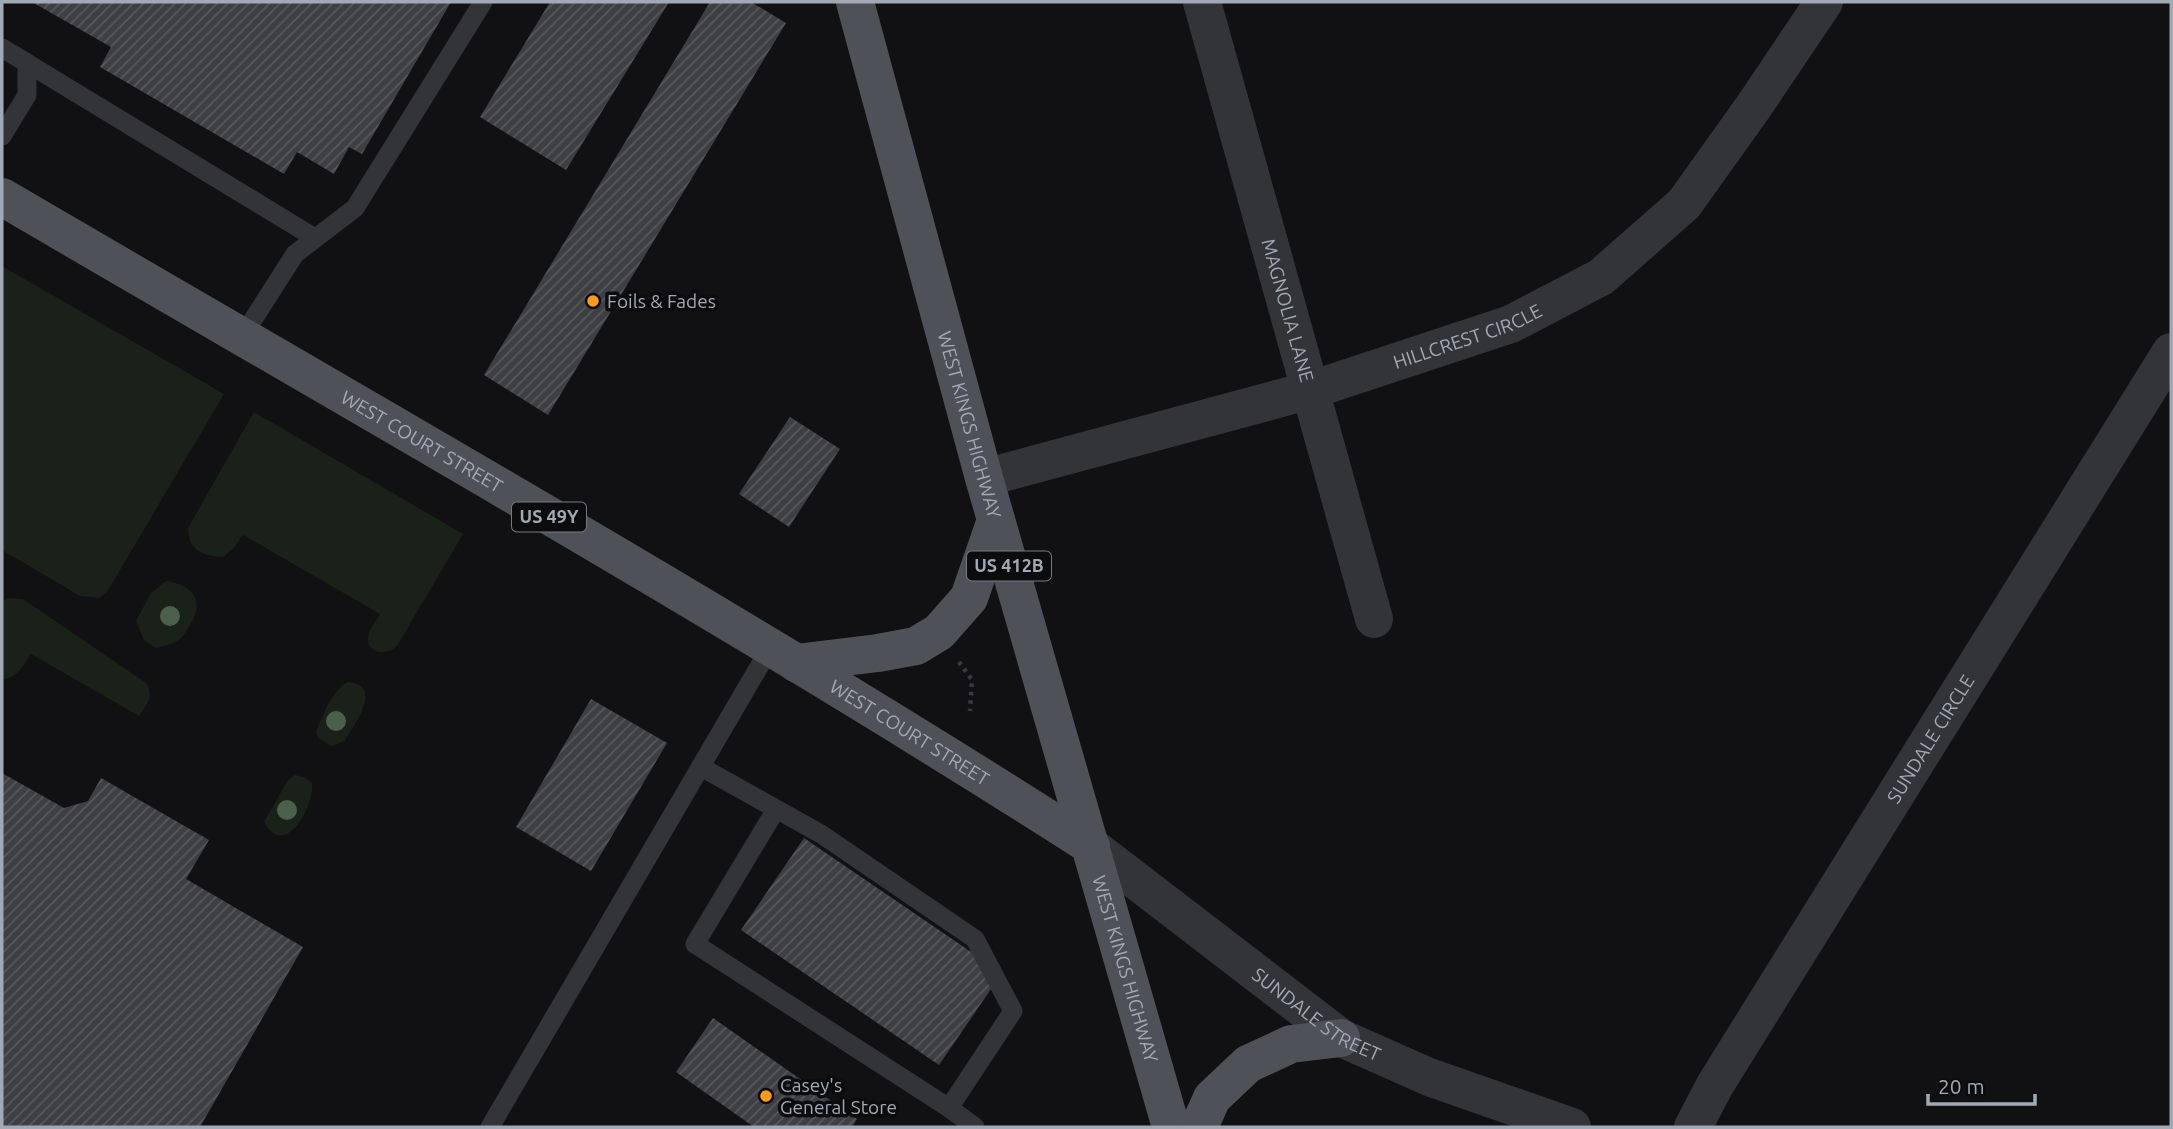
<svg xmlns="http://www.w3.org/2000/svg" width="2173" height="1129" viewBox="0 0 2173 1129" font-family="Ubuntu,sans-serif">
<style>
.grass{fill:#192119}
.building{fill:url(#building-hatch)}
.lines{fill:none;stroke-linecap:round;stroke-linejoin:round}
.path{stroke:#383b3f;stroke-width:4.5;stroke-dasharray:3.5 5;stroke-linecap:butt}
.lane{stroke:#323438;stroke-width:19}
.street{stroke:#323438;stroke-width:38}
.primary{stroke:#4e5157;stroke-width:38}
.tree{fill:#4a604a}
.poi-dot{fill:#fe9a1e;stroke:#0c0c0e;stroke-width:2.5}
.labels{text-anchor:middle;stroke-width:7;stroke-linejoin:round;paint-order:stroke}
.shield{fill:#0c0c0e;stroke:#747a83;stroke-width:2}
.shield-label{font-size:18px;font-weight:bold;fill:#a1a9b5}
.poi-label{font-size:19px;fill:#a1a9b5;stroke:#0c0c0e;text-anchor:start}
.street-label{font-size:19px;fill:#a1a9b5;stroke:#0c0c0e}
</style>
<defs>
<pattern id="building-hatch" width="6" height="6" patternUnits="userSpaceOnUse" patternTransform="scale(1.75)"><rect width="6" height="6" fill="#3d3f43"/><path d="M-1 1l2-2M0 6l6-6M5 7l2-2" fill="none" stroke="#56585c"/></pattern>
</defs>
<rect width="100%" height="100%" fill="#111113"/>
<g class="grass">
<path d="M2,266L224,394L107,592L99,598L80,596L2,550Z"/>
<path d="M254,412L463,534L397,646C384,658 363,652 369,633C371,627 377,620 380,614L243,535L233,549L223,557C203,556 188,550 188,528Z"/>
<path d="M166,581C195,585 206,603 188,628C185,633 182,638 177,641C170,645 163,646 156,648L144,640L136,621L151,593Z"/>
<path d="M8,598L23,599L146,683C155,696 147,704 139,716L31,654C23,665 17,679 2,679V601Z"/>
<path d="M347,682C385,684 354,725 345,741L331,746L318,738L316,732C323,714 331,693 347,682Z"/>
<path d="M295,775L304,777L312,783C315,805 285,861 264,822L288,780Z"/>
</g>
<g class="building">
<path d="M32,2H451L362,154L349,147L334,174L297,152L284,174L100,67L111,47Z"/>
<path d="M550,2H669L566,170L480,117Z"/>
<path d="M710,2H751L786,23L548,415L484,375Z"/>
<path d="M790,417L840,449L789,527L739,494Z"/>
<path d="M591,699L667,743L591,871L516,827Z"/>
<path d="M2,773L64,808L88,801L101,778L209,840L186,879L303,947L200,1127H2Z"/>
<path d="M804,838L1002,973L939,1065L741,930Z"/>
<path d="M713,1018L857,1119L852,1127H754L676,1072Z"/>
</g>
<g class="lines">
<path class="path" d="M959,662L972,680L970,711"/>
<g class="lane">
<path d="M2,48L27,63V95L2,136"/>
<path d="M27,63L315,238"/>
<path d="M242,337L295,254L355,208L483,2"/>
<path d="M701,767L821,834L975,939L1013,1011L949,1108L975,1127"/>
<path d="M775,811L695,944L949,1108"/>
<path d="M490,1127L770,648"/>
</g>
<g class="street">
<path id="s1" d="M1202,2L1374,619"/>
<path id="s2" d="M984,478L1311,390L1511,324L1601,277L1684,204L1754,106L1824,2"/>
<path id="s3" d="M1091,846L1341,1038L1429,1077L1572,1127"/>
<path id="s4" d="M1693,1127L1715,1085L2171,352"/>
</g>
<g class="primary">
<path id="s5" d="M855,2L984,478L1171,1127"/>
<path id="s6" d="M2,197C366,410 735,618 1091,846"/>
<path d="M796,663L878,653L916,646L939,632L969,598L996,520"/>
<path d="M1199,1127L1212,1098L1248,1064L1291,1044L1341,1038"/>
</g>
</g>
<g class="tree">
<circle cx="170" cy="616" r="10"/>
<circle cx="336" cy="721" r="10"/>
<circle cx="287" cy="810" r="10"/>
</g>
<g class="poi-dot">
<circle cx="593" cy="301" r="7"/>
<circle cx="766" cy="1096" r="7"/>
</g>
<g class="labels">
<g class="shield">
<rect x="512" y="502.5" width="74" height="29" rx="5"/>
<rect x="967" y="551.5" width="84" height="29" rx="5"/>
</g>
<g class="shield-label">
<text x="549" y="523">US 49Y</text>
<text x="1009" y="572">US 412B</text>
</g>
<g class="poi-label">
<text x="607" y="308">Foils &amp; Fades</text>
<text x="780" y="1092">Casey's<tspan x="780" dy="22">General Store</tspan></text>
</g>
<g class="street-label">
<text dy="7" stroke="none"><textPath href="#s1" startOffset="320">MAGNOLIA LANE</textPath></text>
<text dy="7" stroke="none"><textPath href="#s2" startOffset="504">HILLCREST CIRCLE</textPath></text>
<text dy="7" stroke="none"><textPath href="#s5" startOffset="438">WEST KINGS HIGHWAY</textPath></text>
<text dy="7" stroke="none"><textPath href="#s6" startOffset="486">WEST COURT STREET</textPath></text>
<text dy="7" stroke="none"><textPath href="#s6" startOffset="1054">WEST COURT STREET</textPath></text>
<text dy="7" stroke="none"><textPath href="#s4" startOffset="455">SUNDALE CIRCLE</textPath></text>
<text dy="7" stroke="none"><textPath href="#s5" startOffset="1004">WEST KINGS HIGHWAY</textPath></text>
<text dy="7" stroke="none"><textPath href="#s3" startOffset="282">SUNDALE STREET</textPath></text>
</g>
</g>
<rect width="2173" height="1129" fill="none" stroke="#a1a9b5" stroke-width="7"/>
<path d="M1928 1094v10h107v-10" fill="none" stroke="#a1a9b5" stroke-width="3.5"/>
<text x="1938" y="1094" font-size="21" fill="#a1a9b5" stroke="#0c0c0e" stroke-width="5" paint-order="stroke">20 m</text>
</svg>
